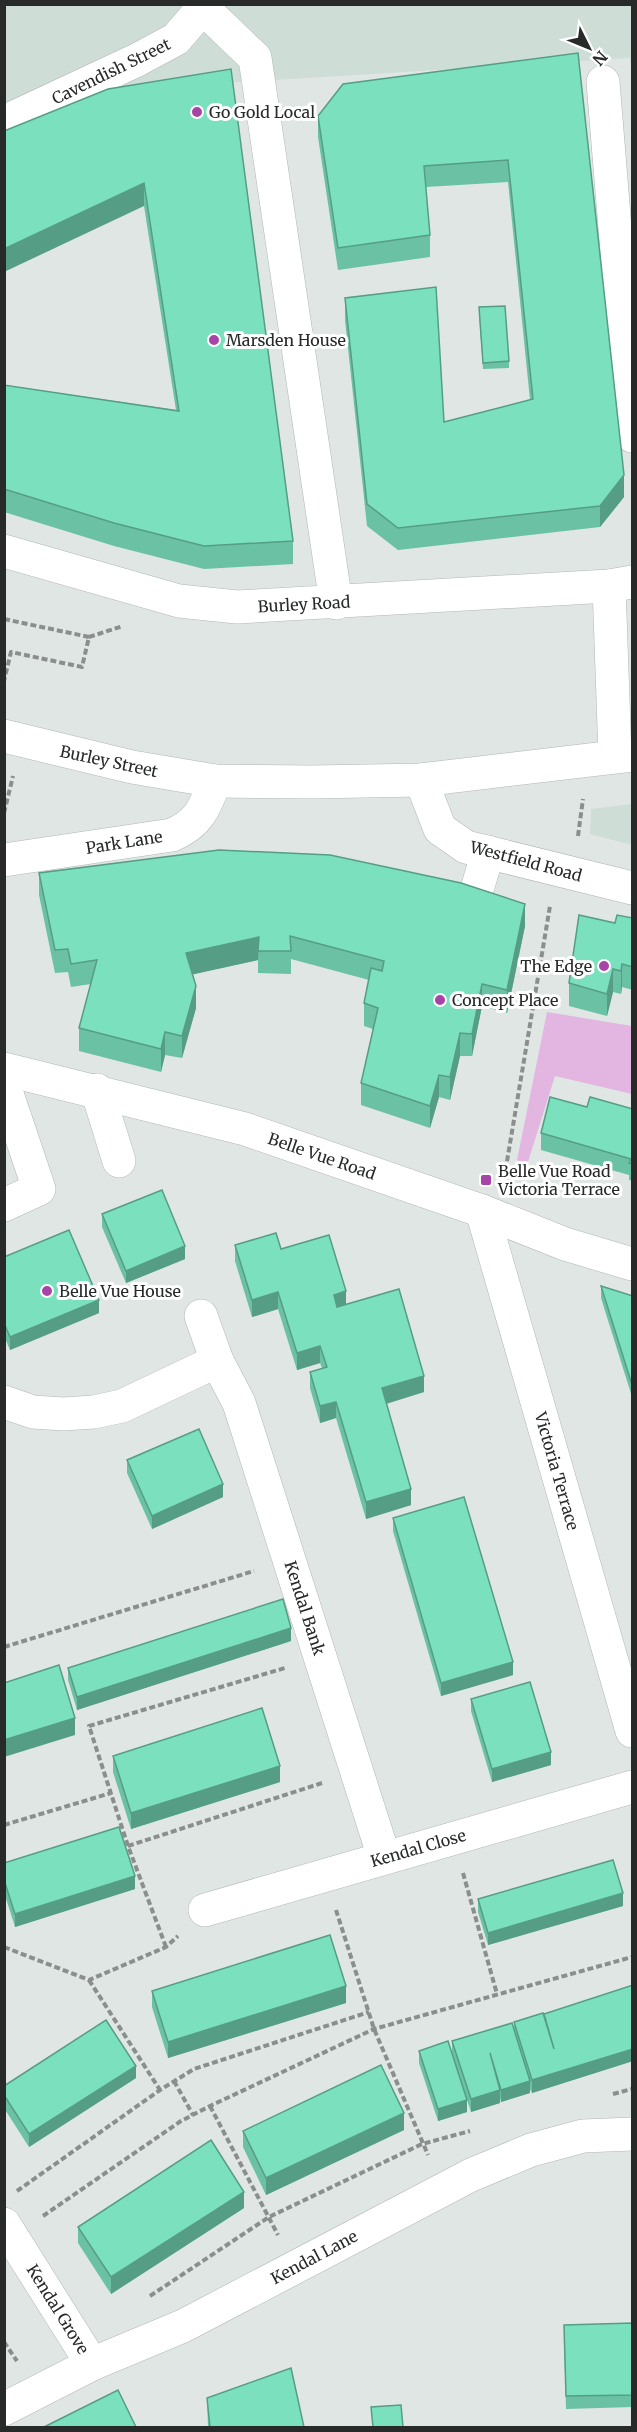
<svg xmlns="http://www.w3.org/2000/svg" width="637" height="2432" viewBox="0 0 637 2432" font-family="Merriweather,serif">
<style>
.built{fill:#cfddd7}
.green{fill:#e2b6e0}
.lines{fill:none;stroke-linecap:round;stroke-linejoin:round}
.minor-casing{stroke:#b1b7b5;stroke-width:34}
.path{stroke:#8a8f8d;stroke-width:4;stroke-dasharray:6 3;stroke-linecap:butt}
.minor{stroke:#fff;stroke-width:33}
.wall{fill:#6ac1a3}
.shaded-wall{fill:#569d85}
.building{fill:#7be0be;stroke:#569d85;stroke-width:1.5}
.poi-dot{fill:#a843a8;stroke:#fff;stroke-width:2}
.labels{text-anchor:middle;stroke-width:6;stroke-linejoin:round;paint-order:stroke}
.street-label{font-size:16px;fill:#272a29;stroke:#fff}
.poi-label{font-size:16px;fill:#272a29;stroke:#fff;text-anchor:start}
</style>
<rect width="100%" height="100%" fill="#e0e6e4"/>
<g class="built">
<path d="M5,5H632V77L630,58L126,89L5,142Z"/>
<path d="M632,804V845L590,834L591,809Z"/>
</g>
<path class="green" d="M547,1012L632,1026V1094L555,1076L527,1165L517,1160Z"/>
<g class="lines">
<g class="minor-casing">
<g id="minor">
<path d="M204,9L255,58L336,603"/>
<path d="M603,82L632,436"/>
<path d="M4,122L137,60L176,39L206,4"/>
<path d="M4,551L179,601L237,607L609,586L632,582"/>
<path d="M609,586L615,756"/>
<path d="M4,736L132,767L215,781L313,782L421,780L632,755"/>
<path d="M421,780L440,829L466,847L632,888"/>
<path d="M4,860L172,835C200,823 205,807 215,781"/>
<path d="M471,910L488,852"/>
<path d="M4,1069L245,1129L482,1211L565,1244L632,1264"/>
<path d="M4,1085L39,1189L4,1205"/>
<path d="M97,1090L119,1161"/>
<path d="M482,1211L632,1731"/>
<path d="M201,1316L217,1361"/>
<path d="M4,1402L33,1412L63,1414L94,1412L122,1406L217,1361L239,1403L384,1857"/>
<path d="M205,1910L632,1787"/>
<path d="M4,2224L92,2364"/>
<path d="M4,2409L92,2364L183,2326L471,2175L531,2150L583,2136L632,2134"/>
</g>
</g>
<g class="path">
<path d="M4,619L89,637L82,667L11,652L4,681"/>
<path d="M89,637L123,626"/>
<path d="M4,813L13,776"/>
<path d="M578,836L583,799"/>
<path d="M504,1179L550,906"/>
<path d="M4,1647L254,1571"/>
<path d="M4,1825L111,1793"/>
<path d="M128,1846L322,1783"/>
<path d="M463,1873L497,1994"/>
<path d="M336,1910L374,2029L428,2155"/>
<path d="M4,1947L89,1980L166,1947L178,1936"/>
<path d="M166,1947L128,1846L89,1726L285,1668"/>
<path d="M89,1980L160,2090"/>
<path d="M174,2081L193,2115"/>
<path d="M613,2094L632,2089"/>
<path d="M210,2106L278,2235"/>
<path d="M17,2191L160,2090L194,2069L369,2012"/>
<path d="M43,2216L181,2121L210,2106L374,2029L632,1957"/>
<path d="M150,2296L269,2217L422,2144L470,2131"/>
<path d="M4,2342L17,2361"/>
</g>
<use href="#minor" class="minor"/>
</g>
<g class="wall">
<path d="M578,53L624,497L600,527L398,550L367,526L345,320V298L444,422L530,400L508,182L426,187L430,235V257L338,270L318,137V116Z"/>
<path d="M108,89L293,541V564L204,569L114,546L4,512V385L176,410L144,206Z"/>
<path d="M479,314L509,361V368L483,369Z"/>
<path d="M39,873L525,926L507,1013L482,1006L472,1056H460L450,1100L439,1097L430,1128L361,1105V1083L373,1029L364,1026V1003L369,980L291,959V974L258,973V960L192,974L196,1008L182,1058L165,1055L161,1072L79,1051V1028L91,984L71,987L68,972L55,973L39,895Z"/>
<path d="M633,918V990L622,987L621,994L613,992L607,1016L569,1006V983L615,923Z"/>
<path d="M633,1109V1181L629,1180V1175L541,1150V1133Z"/>
<path d="M102,1214L185,1259L126,1283L102,1227Z"/>
<path d="M235,1245L281,1249L346,1304L424,1392L386,1404L411,1505L366,1519L336,1418L320,1423L310,1388V1372L322,1368L320,1363L297,1370L278,1309L252,1317L235,1261Z"/>
<path d="M4,1257L99,1313L10,1350L4,1336Z"/>
<path d="M601,1286L633,1296V1400L601,1298Z"/>
<path d="M127,1460L223,1497L152,1529L127,1473Z"/>
<path d="M393,1518L513,1675L441,1696L393,1531Z"/>
<path d="M291,1641L77,1710L68,1680V1668Z"/>
<path d="M471,1699L551,1765L492,1782L471,1711Z"/>
<path d="M113,1756L280,1782L131,1829L113,1772Z"/>
<path d="M4,1863L135,1889L15,1927L4,1892Z"/>
<path d="M478,1899L623,1906L488,1945L478,1912Z"/>
<path d="M633,1985V2061L532,2093L530,2089V2093L501,2102L500,2098V2103L471,2112L452,2053V2041L514,2027V2022L544,2018V2014Z"/>
<path d="M152,1991L346,2003L168,2058L152,2007Z"/>
<path d="M419,2051L467,2112L438,2121L419,2063Z"/>
<path d="M136,2078L29,2147L4,2108V2086Z"/>
<path d="M404,2130L266,2195L243,2147V2131Z"/>
<path d="M244,2208L111,2294L78,2243V2227Z"/>
<path d="M633,2323V2407L566,2409L564,2337Z"/>
<path d="M207,2398L304,2427H208Z"/>
</g>
<g class="shaded-wall">
<path d="M144,183V206L4,272V249Z"/>
<path d="M624,475V497L600,527V506Z"/>
<path d="M525,904V926L507,1013V990Z"/>
<path d="M259,937L258,960L186,976V953Z"/>
<path d="M622,964V987L621,994V971Z"/>
<path d="M613,969V992L607,1016V994Z"/>
<path d="M482,984V1006L472,1056V1034Z"/>
<path d="M196,986V1008L182,1058V1036Z"/>
<path d="M165,1032V1055L161,1072V1049Z"/>
<path d="M460,1033V1056L450,1100V1077Z"/>
<path d="M439,1075V1097L430,1128V1106Z"/>
<path d="M185,1246V1259L126,1283V1271Z"/>
<path d="M346,1291V1308L334,1312V1295Z"/>
<path d="M278,1292V1309L252,1317V1300Z"/>
<path d="M99,1300V1313L10,1350V1337Z"/>
<path d="M320,1346V1363L297,1370V1353Z"/>
<path d="M424,1376V1392L382,1405V1388Z"/>
<path d="M336,1402V1418L320,1423V1406Z"/>
<path d="M223,1484V1497L152,1529V1516Z"/>
<path d="M411,1489V1505L366,1519V1502Z"/>
<path d="M4,1590H5V1606L4,1607Z"/>
<path d="M291,1628V1641L77,1710V1697Z"/>
<path d="M513,1662V1675L441,1696V1683Z"/>
<path d="M75,1718V1735L4,1757V1740Z"/>
<path d="M551,1752V1765L492,1782V1769Z"/>
<path d="M280,1766V1782L131,1829V1813Z"/>
<path d="M135,1876V1889L15,1927V1914Z"/>
<path d="M623,1893V1906L488,1945V1933Z"/>
<path d="M346,1986V2003L168,2058V2042Z"/>
<path d="M633,2049V2061L532,2093V2080Z"/>
<path d="M136,2066V2078L29,2147V2134Z"/>
<path d="M530,2081V2093L501,2102V2090Z"/>
<path d="M500,2090V2103L471,2112V2099Z"/>
<path d="M467,2100V2112L438,2121V2109Z"/>
<path d="M404,2113V2130L266,2195V2178Z"/>
<path d="M244,2192V2208L111,2294V2277Z"/>
</g>
<g class="building">
<path d="M578,53L624,475L600,506L398,528L367,504L345,298L436,287L444,422L533,399L508,160L424,166L430,235L338,248L318,116L343,84Z"/>
<path d="M231,69L293,541L204,546L114,523L4,489V385L179,411L144,183L4,249V131L108,89Z"/>
<path d="M505,306L509,361L483,363L479,307Z"/>
<path d="M219,850L330,855L461,883L525,904L507,990L482,984L472,1034L460,1033L450,1077L439,1075L430,1106L361,1083L378,1008L364,1003L371,968L382,971L384,961L290,936L291,951H258L259,937L186,953L196,986L182,1036L165,1032L161,1049L79,1028L97,960L71,964L68,949L55,950L39,873Z"/>
<path d="M579,915L615,923L617,915L633,918V967L622,964L621,971L613,969L607,994L569,983Z"/>
<path d="M550,1097L587,1107L590,1097L633,1109V1164L629,1163L631,1159L541,1133Z"/>
<path d="M162,1190L185,1246L126,1271L102,1214Z"/>
<path d="M69,1230L99,1300L10,1337L4,1323V1257Z"/>
<path d="M276,1233L281,1249L329,1235L346,1291L334,1295L337,1307L399,1289L424,1376L382,1388L411,1489L366,1502L336,1402L320,1406L310,1372L327,1367L320,1346L297,1353L278,1292L252,1300L235,1245Z"/>
<path d="M601,1286L633,1296V1388Z"/>
<path d="M199,1429L223,1484L152,1516L127,1460Z"/>
<path d="M464,1497L513,1662L441,1683L393,1518Z"/>
<path d="M283,1599L291,1628L77,1697L68,1668Z"/>
<path d="M59,1665L75,1718L4,1740V1683Z"/>
<path d="M530,1682L551,1752L492,1769L471,1699Z"/>
<path d="M262,1708L280,1766L131,1813L113,1756Z"/>
<path d="M119,1827L135,1876L15,1914L4,1880V1863Z"/>
<path d="M613,1860L623,1893L488,1933L478,1899Z"/>
<path d="M330,1935L346,1986L168,2042L152,1991Z"/>
<path d="M633,1985V2049L532,2080L514,2022L543,2013L554,2049L544,2014Z"/>
<path d="M106,2020L136,2066L29,2134L4,2095V2086Z"/>
<path d="M512,2023L530,2081L501,2090L490,2053L500,2090L471,2099L452,2041Z"/>
<path d="M448,2041L467,2100L438,2109L419,2051Z"/>
<path d="M381,2065L404,2113L266,2178L243,2131Z"/>
<path d="M211,2140L244,2192L111,2277L78,2227Z"/>
<path d="M633,2323V2395L566,2396L564,2325Z"/>
<path d="M291,2368L304,2427H210L207,2398Z"/>
<path d="M118,2390L136,2427H44Z"/>
<path d="M401,2405L403,2427H373L371,2407Z"/>
</g>
<g class="poi-dot">
<circle cx="197" cy="112" r="6"/>
<circle cx="214" cy="340" r="6"/>
<circle cx="604" cy="966" r="6"/>
<circle cx="440" cy="1000" r="6"/>
<rect x="480" y="1174" width="12" height="12" rx="3"/>
<circle cx="47" cy="1291" r="6"/>
</g>
<g class="labels">
<g class="street-label">
<text transform="translate(111 71) rotate(-26)" y="6">Cavendish Street</text>
<text transform="translate(304 604) rotate(-3)" y="6">Burley Road</text>
<text transform="translate(109 761) rotate(12)" y="6">Burley Street</text>
<text transform="translate(124 842) rotate(-9)" y="6">Park Lane</text>
<text transform="translate(526 861) rotate(15)" y="6">Westfield Road</text>
<text transform="translate(322 1156) rotate(19)" y="6">Belle Vue Road</text>
<text transform="translate(557 1471) rotate(74)" y="6">Victoria Terrace</text>
<text transform="translate(305 1608) rotate(72)" y="6">Kendal Bank</text>
<text transform="translate(418 1848) rotate(-16)" y="6">Kendal Close</text>
<text transform="translate(314 2257) rotate(-28)" y="6">Kendal Lane</text>
<text transform="translate(58 2309) rotate(58)" y="6">Kendal Grove</text>
</g>
<g class="poi-label">
<text x="209" y="118">Go Gold Local</text>
<text x="226" y="346">Marsden House</text>
<text x="592" y="972" text-anchor="end">The Edge</text>
<text x="452" y="1006">Concept Place</text>
<text x="498" y="1177">Belle Vue Road<tspan x="498" dy="18">Victoria Terrace</tspan></text>
<text x="59" y="1297">Belle Vue House</text>
</g>
</g>
<rect width="637" height="2432" fill="none" stroke="#272a29" stroke-width="12"/>
<g transform="translate(589 48) rotate(133)" stroke="#ffffff" stroke-width="4.5" paint-order="stroke">
<path d="M0-4.5L10 22L0 15L-10 22Z" fill="#272a29"/>
<text y="-9" font-size="16" font-weight="bold" text-anchor="middle" fill="#272a29">N</text>
</g>
</svg>
